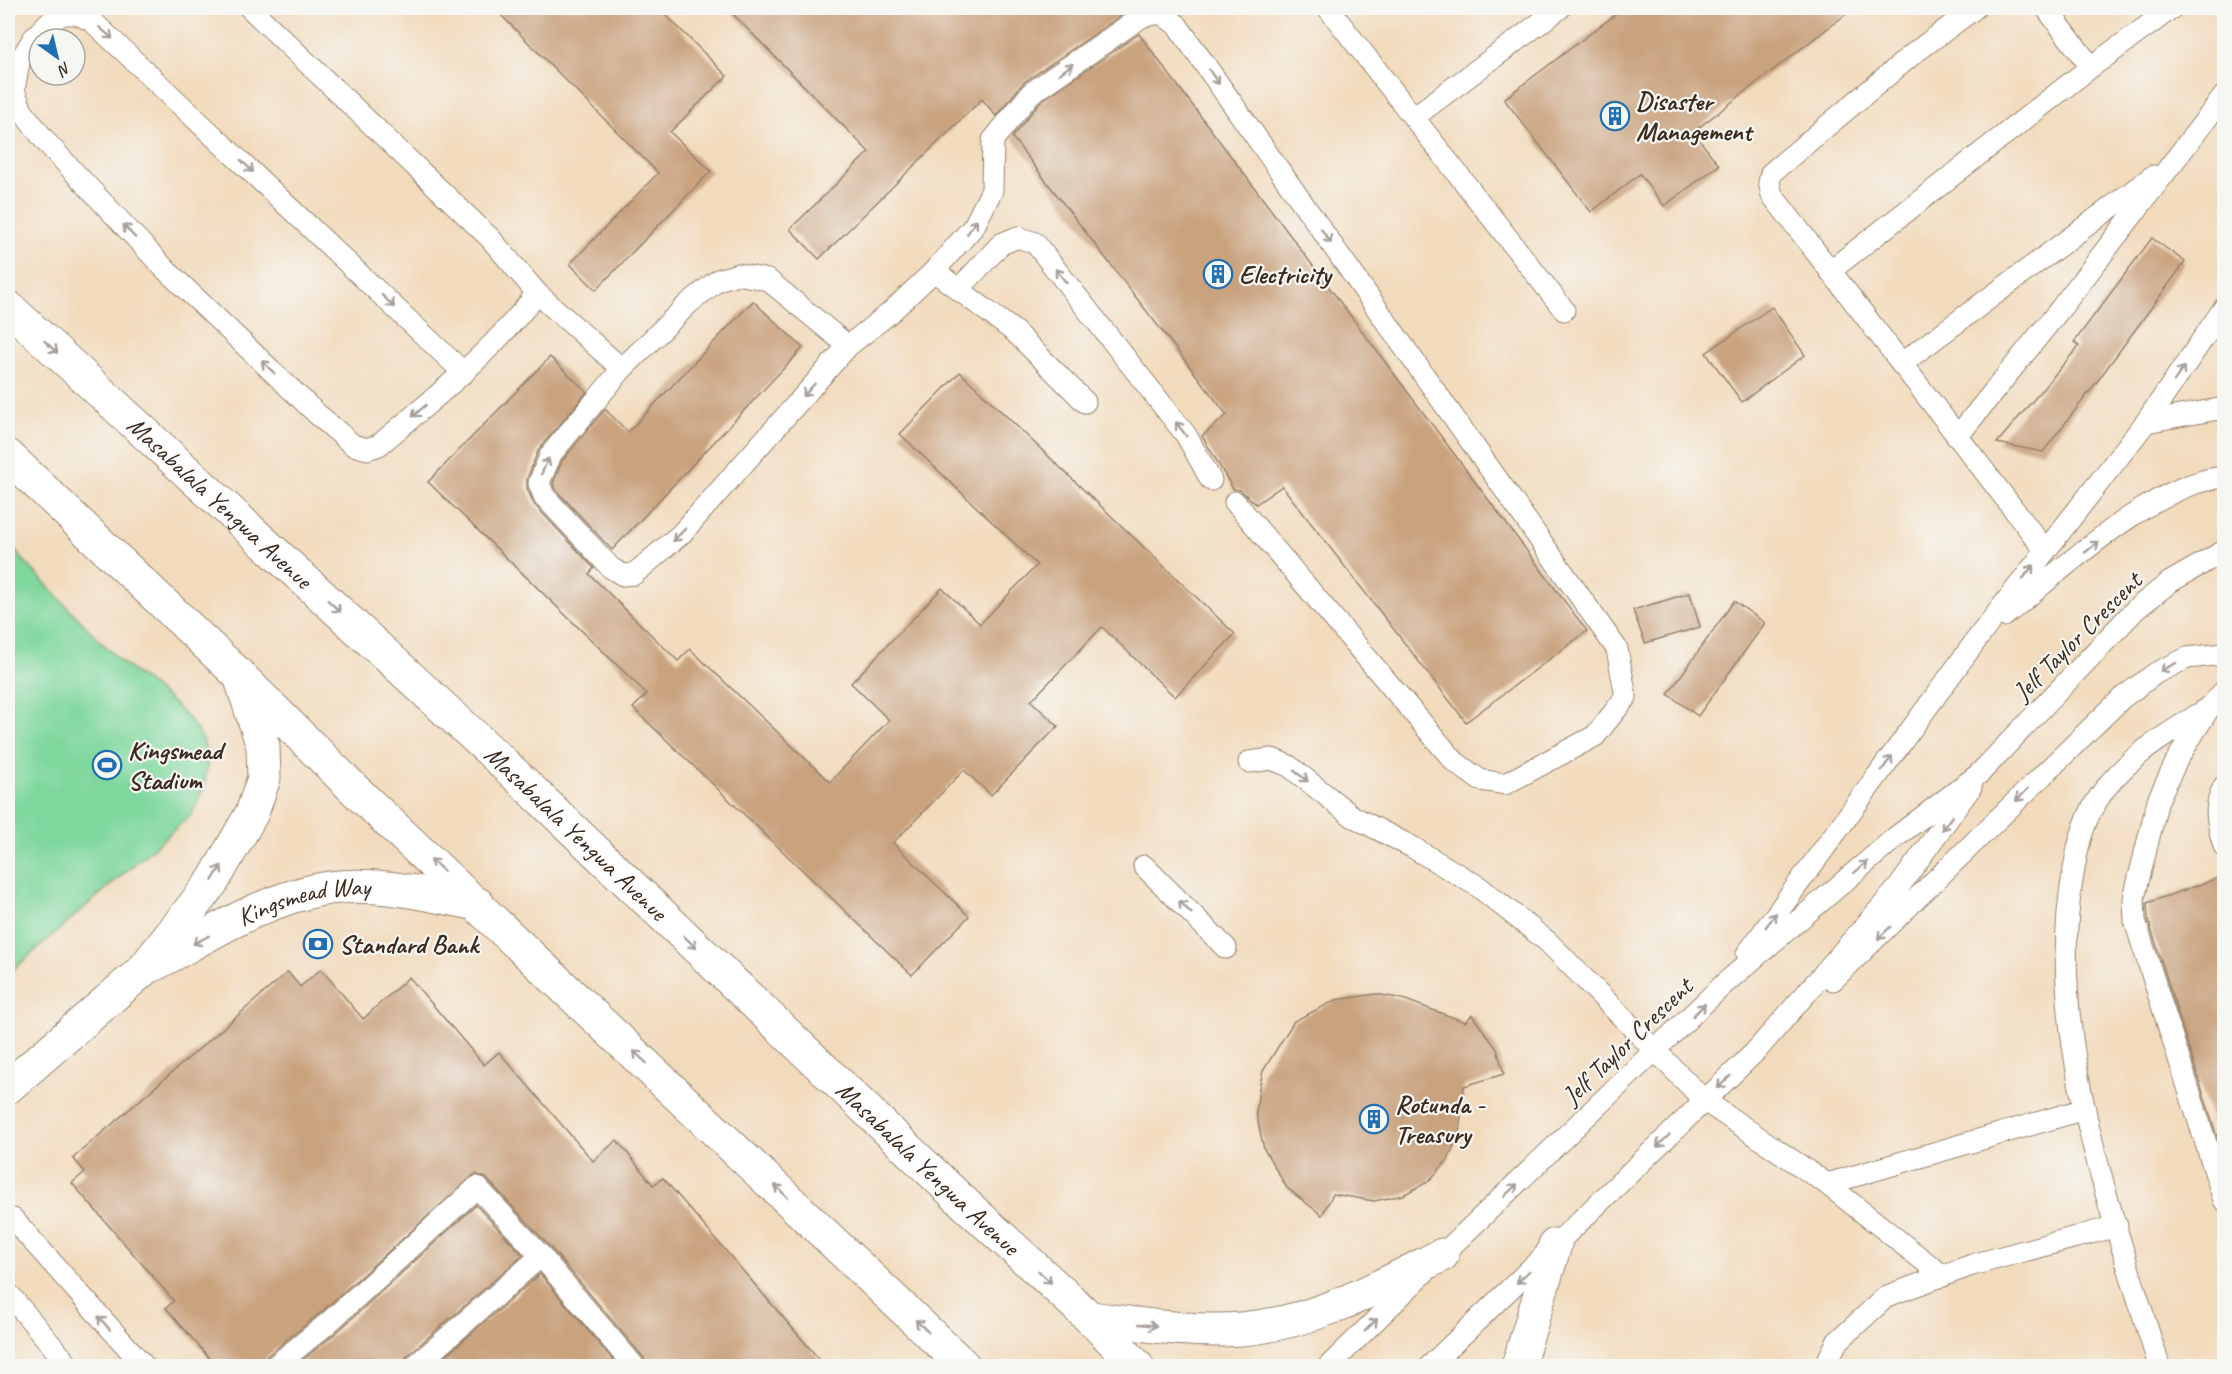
<svg xmlns="http://www.w3.org/2000/svg" width="2232" height="1374" viewBox="0 0 2232 1374" font-family="Caveat,sans-serif">
<style>
.green{fill:#7ed79c;stroke:#5c805d;stroke-width:1.5}
.building{fill:#c9a27e}
.lines{fill:none;stroke-linecap:round;stroke-linejoin:round}
.service-casing{stroke:#96826e;stroke-width:23}
.minor-casing{stroke:#96826e;stroke-width:35}
.secondary-casing{stroke:#96826e;stroke-width:35}
.service{stroke:#fff;stroke-width:21}
.minor{stroke:#fff;stroke-width:33}
.secondary{stroke:#fff;stroke-width:33}
.oneway{stroke:#a79f9a}
.labels{text-anchor:middle;stroke-width:4.5;stroke-linejoin:round;paint-order:stroke}
.poi-label{font-size:26px;font-weight:bold;fill:#3b2a1e;stroke:#f6f6f2;text-anchor:start}
.street-label{font-size:26px;fill:#3b2a1e;stroke:#f6f6f2}
</style>
<rect width="100%" height="100%" fill="#f6f6f2"/>
<filter id="ink" filterUnits="userSpaceOnUse"><feTurbulence type="fractalNoise" baseFrequency=".0167" numOctaves="2"/><feDisplacementMap in="SourceGraphic" scale="12" xChannelSelector="R" yChannelSelector="G"/><feConvolveMatrix kernelMatrix="1 2 1 2 8 2 1 2 1" color-interpolation-filters="sRGB"/></filter>
<filter id="wash" filterUnits="userSpaceOnUse"><feTurbulence type="fractalNoise" baseFrequency=".008" numOctaves="4" result="noise"/><feDisplacementMap in="SourceGraphic" scale="24" xChannelSelector="R" yChannelSelector="G"/><feGaussianBlur stdDeviation="1.35" result="paint"/><feColorMatrix in="noise" values="0 0 0 0 0 0 0 0 0 0 0 0 0 0 0 0 0 1.4 0 .05"/><feComposite in="paint" operator="in"/></filter>
<g filter="url(#wash)">
<rect width="100%" height="100%" fill="#f2dbbd"/>
<path class="green" d="M8,544C44,581 78,620 115,656C142,682 183,703 201,737C214,762 203,793 191,815L8,974Z"/>
<g id="blocks">
<g class="building">
<path d="M494,8H659L727,76L670,132L711,171L596,290L570,264L658,173Z"/>
<path d="M727,8H1119L1123,14L1023,83L996,116L982,99L819,259L790,229L869,152Z"/>
<path d="M1624,8H1854L1693,132L1719,165L1664,206L1640,174L1591,212L1504,99Z"/>
<path d="M1139,34L1587,631L1466,722L1282,486L1256,504L1240,490L1233,489L1202,436L1227,415L1012,137L1040,102Z"/>
<path d="M2152,238L2185,262L2096,383L2043,452L1997,443L2079,346L2074,342Z"/>
<path d="M753,301L803,348L612,550L555,489L553,483L562,461L605,409L628,432Z"/>
<path d="M1772,307L1805,355L1742,402L1706,353Z"/>
<path d="M550,357L587,392L539,449L527,479V488L534,504L594,568L589,574L678,661L690,649L830,782L889,720L851,683L942,588L980,624L1037,565L900,434L960,372L1235,634L1175,697L1102,627L1031,701L1058,726L991,795L964,770L893,843L969,916L912,975L633,708L647,694L428,482Z"/>
<path d="M1690,593L1700,627L1645,643L1633,610Z"/>
<path d="M1734,601L1765,623L1698,716L1668,694Z"/>
<path d="M2224,876V1142L2219,1143L2148,919L2147,903Z"/>
<path d="M321,969L363,1019L409,977L484,1065L499,1052L593,1161L617,1140L653,1185L663,1178L825,1366H646L644,1358L551,1248L486,1178L475,1174L320,1313L267,1356L262,1366H216L166,1308L174,1301L72,1183L85,1172L73,1158L288,972L300,987Z"/>
<path d="M1376,994L1403,999L1465,1022L1472,1015L1497,1049L1504,1074L1464,1086L1459,1133L1448,1160L1428,1182L1403,1195L1374,1201L1333,1194L1322,1215L1287,1188L1264,1149L1256,1113L1259,1089L1263,1071L1294,1021L1336,1000Z"/>
<path d="M476,1205L523,1255L407,1356L403,1366H295L337,1332Z"/>
<path d="M540,1274L618,1366H434Z"/>
</g>
</g>
</g>
<g filter="url(#ink)">
<use href="#blocks" fill-opacity="0" stroke="#96826e" stroke-width="1.5"/>
<g class="lines">
<g class="service-casing">
<g id="service">
<path d="M250,8L490,238L537,293C492,352 435,398 379,445L367,449L353,445L316,413L164,268L46,142L22,111L14,90L19,62L33,39L47,24L63,14H77L92,21L464,373"/>
<path d="M1328,8L1564,310"/>
<path d="M1975,8L1913,54L1771,173L1769,182L1772,195L2045,550"/>
<path d="M2046,8L2091,67"/>
<path d="M1414,117L1560,8"/>
<path d="M934,271L974,226L992,190L993,140L1031,93L1141,17L1161,13L1177,25L1617,649L1626,697L1595,736L1505,784L1480,780L1455,762L1235,502"/>
<path d="M1830,271L2091,67L2172,8"/>
<path d="M960,288L1001,244L1018,237L1035,243L1186,435L1211,480"/>
<path d="M537,293L622,369L688,304L718,280L738,274L768,280L848,346L891,312L934,271L1015,332L1085,402"/>
<path d="M1901,364L2153,176"/>
<path d="M622,369L551,454L539,483L544,496L611,568L623,575L634,574L681,534L848,346"/>
<path d="M2146,422L2224,408"/>
<path d="M1957,437L2061,308L2224,96"/>
<path d="M2004,616C2060,572 2152,483 2224,477"/>
<path d="M2224,691L2210,707L2178,758L2158,800L2134,898L2135,921L2224,1200"/>
<path d="M1249,762L1272,759L1289,766L1352,816L1412,847L1479,887L1548,942L1705,1101L1827,1184L2085,1109"/>
<path d="M2224,786C2213,807 2217,823 2224,846"/>
<path d="M1144,866L1226,948"/>
<path d="M1747,954L1980,635L2146,422L2224,308"/>
<path d="M1833,980L2122,698L2156,673L2187,658L2224,654"/>
<path d="M1827,1184L1943,1276"/>
<path d="M8,1219H13L144,1366"/>
<path d="M8,1293L69,1366"/>
<path d="M275,1366L328,1323L477,1187L541,1256L634,1366"/>
<path d="M415,1366L541,1256"/>
<path d="M1329,1366L1442,1255L1724,984L1896,837L1979,774L2136,609L2170,582L2224,551"/>
<path d="M1430,1366L1756,1051L1898,888L1971,787"/>
<path d="M1825,1366L1837,1342L1887,1296L1972,1265L2117,1226"/>
<path d="M2159,1366C2113,1214 2044,1036 2073,875C2077,849 2082,825 2096,802C2122,759 2169,733 2210,707"/>
</g>
</g>
<g class="minor-casing">
<g id="minor">
<path id="s1" d="M153,965C208,936 266,897 329,888C378,881 430,895 478,904"/>
<path d="M8,1087L143,970L213,881L252,813L264,778L263,746L240,676"/>
</g>
</g>
<g class="secondary-casing">
<g id="secondary">
<path id="s2" d="M8,307L501,761L962,1201L1090,1318L1137,1366"/>
<path d="M8,456L240,676L355,790L964,1366"/>
<path d="M1090,1318C1139,1324 1191,1333 1241,1329C1315,1323 1377,1288 1442,1255"/>
<path d="M1518,1366L1555,1245"/>
</g>
</g>
<use href="#service" class="service"/>
<use href="#minor" class="minor"/>
<use href="#secondary" class="secondary"/>
</g>
<defs><path id="oneway-shaft" d="M-6 0H5M1.5-3L5.5 0L1.5 3" fill="none" stroke-width="1.6" stroke-linecap="round" stroke-linejoin="round" transform="scale(1.5)"/></defs>
<g class="oneway">
<use href="#oneway-shaft" transform="translate(106 33) rotate(41)"/>
<use href="#oneway-shaft" transform="translate(1066 69) rotate(-35)"/>
<use href="#oneway-shaft" transform="translate(1214 77) rotate(55)"/>
<use href="#oneway-shaft" transform="translate(247 166) rotate(44)"/>
<use href="#oneway-shaft" transform="translate(972 227) rotate(-55)"/>
<use href="#oneway-shaft" transform="translate(129 231) rotate(-133)"/>
<use href="#oneway-shaft" transform="translate(1326 236) rotate(55)"/>
<use href="#oneway-shaft" transform="translate(1061 276) rotate(-128)"/>
<use href="#oneway-shaft" transform="translate(388 301) rotate(44)"/>
<use href="#oneway-shaft" transform="translate(51 347) rotate(42)"/>
<use href="#oneway-shaft" transform="translate(268 367) rotate(-136)"/>
<use href="#oneway-shaft" transform="translate(2179 374) rotate(-55)"/>
<use href="#oneway-shaft" transform="translate(809 390) rotate(132)"/>
<use href="#oneway-shaft" transform="translate(419 411) rotate(139)"/>
<use href="#oneway-shaft" transform="translate(1181 429) rotate(-127)"/>
<use href="#oneway-shaft" transform="translate(545 466) rotate(-65)"/>
<use href="#oneway-shaft" transform="translate(679 535) rotate(135)"/>
<use href="#oneway-shaft" transform="translate(2092 547) rotate(-38)"/>
<use href="#oneway-shaft" transform="translate(2028 572) rotate(-53)"/>
<use href="#oneway-shaft" transform="translate(334 606) rotate(43)"/>
<use href="#oneway-shaft" transform="translate(2168 667) rotate(154)"/>
<use href="#oneway-shaft" transform="translate(1887 763) rotate(-54)"/>
<use href="#oneway-shaft" transform="translate(1301 776) rotate(38)"/>
<use href="#oneway-shaft" transform="translate(2022 795) rotate(135)"/>
<use href="#oneway-shaft" transform="translate(1947 823) rotate(126)"/>
<use href="#oneway-shaft" transform="translate(437 865) rotate(-137)"/>
<use href="#oneway-shaft" transform="translate(1861 867) rotate(-41)"/>
<use href="#oneway-shaft" transform="translate(217 873) rotate(-59)"/>
<use href="#oneway-shaft" transform="translate(1185 907) rotate(-135)"/>
<use href="#oneway-shaft" transform="translate(1771 920) rotate(-54)"/>
<use href="#oneway-shaft" transform="translate(1884 933) rotate(136)"/>
<use href="#oneway-shaft" transform="translate(201 940) rotate(152)"/>
<use href="#oneway-shaft" transform="translate(690 942) rotate(44)"/>
<use href="#oneway-shaft" transform="translate(1699 1010) rotate(-45)"/>
<use href="#oneway-shaft" transform="translate(640 1057) rotate(-137)"/>
<use href="#oneway-shaft" transform="translate(1724 1082) rotate(136)"/>
<use href="#oneway-shaft" transform="translate(1663 1141) rotate(136)"/>
<use href="#oneway-shaft" transform="translate(1511 1190) rotate(-43)"/>
<use href="#oneway-shaft" transform="translate(781 1191) rotate(-136)"/>
<use href="#oneway-shaft" transform="translate(1045 1277) rotate(43)"/>
<use href="#oneway-shaft" transform="translate(1523 1277) rotate(136)"/>
<use href="#oneway-shaft" transform="translate(104 1323) rotate(-131)"/>
<use href="#oneway-shaft" transform="translate(1148 1325) rotate(6)"/>
<use href="#oneway-shaft" transform="translate(1371 1325) rotate(-45)"/>
<use href="#oneway-shaft" transform="translate(922 1326) rotate(-136)"/>
</g>
</g>
<defs>
<g id="building-ring" transform="scale(1.5)"><circle r="9.5" fill="#f6f6f2" stroke="#1f6fb2" stroke-width="1.5"/><path d="M-4-6H4V6H1V3H-1V6H-4ZM-2.5-4.3h1.7v1.8h-1.7ZM.8-4.3h1.7v1.8H.8ZM-2.5-1h1.7V.8h-1.7ZM.8-1h1.7V.8H.8Z" fill="#1f6fb2"/></g>
<g id="stadium-ring" transform="scale(1.5)"><circle r="9.5" fill="#f6f6f2" stroke="#1f6fb2" stroke-width="1.5"/><path d="M0-5a6.5 5 0 1 0 0 10a6.5 5 0 1 0 0-10ZM-3.5-1.8h7v3.6h-7Z" fill="#1f6fb2"/></g>
<g id="bank-ring" transform="scale(1.5)"><circle r="9.5" fill="#f6f6f2" stroke="#1f6fb2" stroke-width="1.5"/><path d="M-6-4H6V4H-6ZM0-2.3a2.3 2.3 0 1 0 0 4.6a2.3 2.3 0 1 0 0-4.6Z" fill="#1f6fb2"/></g>
</defs>
<g fill-rule="evenodd">
<use href="#building-ring" x="1615" y="116"/>
<use href="#building-ring" x="1218" y="274"/>
<use href="#stadium-ring" x="107" y="765"/>
<use href="#bank-ring" x="318" y="944"/>
<use href="#building-ring" x="1374" y="1119"/>
</g>
<g class="labels">
<g class="poi-label">
<text x="1636" y="110">Disaster<tspan x="1636" dy="30">Management</tspan></text>
<text x="1239" y="283">Electricity</text>
<text x="128" y="759">Kingsmead<tspan x="128" dy="30">Stadium</tspan></text>
<text x="339" y="953">Standard Bank</text>
<text x="1395" y="1113">Rotunda -<tspan x="1395" dy="30">Treasury</tspan></text>
</g>
<g class="street-label">
<text dy="9" stroke="none"><textPath href="#s2" startOffset="288">Masabalala Yengwa Avenue</textPath></text>
<text transform="translate(2077 636) rotate(-45)" y="9">Jelf Taylor Crescent</text>
<text dy="9" stroke="none"><textPath href="#s2" startOffset="774">Masabalala Yengwa Avenue</textPath></text>
<text dy="9" stroke="none"><textPath href="#s1" startOffset="166">Kingsmead Way</textPath></text>
<text transform="translate(1627 1041) rotate(-44)" y="9">Jelf Taylor Crescent</text>
<text dy="9" stroke="none"><textPath href="#s2" startOffset="1260">Masabalala Yengwa Avenue</textPath></text>
</g>
</g>
<rect width="2232" height="1374" fill="none" stroke="#f6f6f2" stroke-width="30"/>
<g transform="translate(57 57) rotate(146)"><circle r="28" fill="#f6f6f2" stroke="#aba49d" stroke-width="1.5"/>
<path d="M0-4.5L10 22L0 15L-10 22Z" fill="#1f6fb2"/>
<text y="-9" font-size="16" font-weight="bold" text-anchor="middle" fill="#3b2a1e">N</text>
</g>
</svg>
